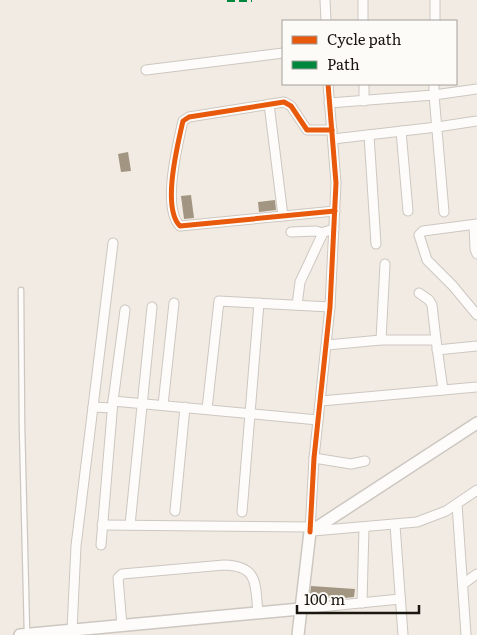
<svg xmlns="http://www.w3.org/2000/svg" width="477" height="635" viewBox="0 0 477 635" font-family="Literata,serif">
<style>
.building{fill:#a29682}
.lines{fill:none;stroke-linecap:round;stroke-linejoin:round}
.service-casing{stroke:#ccc7c0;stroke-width:7}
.minor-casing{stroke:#ccc7c0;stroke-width:11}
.tertiary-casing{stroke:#ccc7c0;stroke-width:14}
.service{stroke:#fdfcfb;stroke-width:4.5}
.minor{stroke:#fdfcfb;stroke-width:9}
.tertiary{stroke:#fdfcfb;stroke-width:11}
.quiet{stroke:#00873e;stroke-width:4;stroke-dasharray:8 4;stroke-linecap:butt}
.cycleway-casing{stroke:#fdfbf8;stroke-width:8}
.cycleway{stroke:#e8590c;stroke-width:5}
</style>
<rect width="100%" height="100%" fill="#f2ebe3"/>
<g class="building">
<path d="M128,152L131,171L121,172L118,154Z"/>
<path d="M191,195L194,218L184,219L181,196Z"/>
<path d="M275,200L276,210L259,212L258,202Z"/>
<path d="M311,586L355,589L354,597L336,599L319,598V601L309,602Z"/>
</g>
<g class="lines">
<g class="service-casing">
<path id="service" d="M21,290L22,426L27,633"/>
</g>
<g class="minor-casing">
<g id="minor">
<path d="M325,0L326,21"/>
<path d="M363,0V21"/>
<path d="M435,21V0"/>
<path d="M146,70L283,53"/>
<path d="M364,84V101"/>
<path d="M329,103L434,95V84"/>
<path d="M269,104L283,216"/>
<path d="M332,130H307L291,106L284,102L189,117L183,121L182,125C177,148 162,208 180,226L335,211"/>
<path d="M401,131L408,211"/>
<path d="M369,135L376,244"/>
<path d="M333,139L437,127L477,121"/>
<path d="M444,212L434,95L477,89"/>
<path d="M477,224L423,231L419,235L427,260L453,286L477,315"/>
<path d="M474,225L475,249L477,254"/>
<path d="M291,232L316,231L323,233"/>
<path d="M419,293L429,300L432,305L436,340"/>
<path d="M297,305L300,282L322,235L324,232L334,229"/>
<path d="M381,340L385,264"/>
<path d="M327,345L381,340H436L443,390"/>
<path d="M437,350L477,346"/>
<path d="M113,401L125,310"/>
<path d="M321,401L477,387"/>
<path d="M163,405L174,303"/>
<path d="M93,407L112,408"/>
<path d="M207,409L219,301L330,307"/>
<path d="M314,458L351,464L365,461"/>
<path d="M457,504L466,635"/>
<path d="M175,511L185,407"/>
<path d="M242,512L259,303"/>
<path d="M102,525L310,527"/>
<path d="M130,525L152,307"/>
<path d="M395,525L403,635"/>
<path d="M313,531L417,522L446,511L477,490"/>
<path d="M310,532L314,458L330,307L336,183L328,84"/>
<path d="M101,545L113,401L318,420"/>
<path d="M463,584L477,574"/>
<path d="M362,603L364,527"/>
<path d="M300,609L400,599"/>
<path d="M122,626L118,578L122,574L224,565C259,566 255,584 258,613"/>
<path d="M72,630L76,546L113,243"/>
</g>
</g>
<g class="tertiary-casing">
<g id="tertiary">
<path d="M20,635L300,609"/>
<path d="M298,635L310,532L477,423"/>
</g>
</g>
<use href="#service" class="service"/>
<use href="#minor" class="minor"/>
<use href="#tertiary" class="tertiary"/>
<path class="quiet" d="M227,0H252"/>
<g class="cycleway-casing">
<g id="cycleway">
<path d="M332,130H307L291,106L284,102L189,117L183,121L182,125C177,148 162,208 180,226L335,211"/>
<path d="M310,532L314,458L330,307L336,183L328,84"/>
</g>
</g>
<use href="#cycleway" class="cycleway"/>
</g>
<rect x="282" y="20" width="175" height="65" fill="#fdfbf8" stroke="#a29f9b"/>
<rect x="292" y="36" width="25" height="8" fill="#e8590c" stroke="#a29f9b"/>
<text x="327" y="45" font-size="15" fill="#19150f">Cycle path</text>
<rect x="292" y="61" width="25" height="8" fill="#00873e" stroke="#a29f9b"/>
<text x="327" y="70" font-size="15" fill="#19150f">Path</text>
<path d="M297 605v8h122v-8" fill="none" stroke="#19150f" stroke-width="2.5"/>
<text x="304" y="605" font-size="15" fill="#19150f" stroke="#fdfbf8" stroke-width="4" paint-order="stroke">100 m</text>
</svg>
